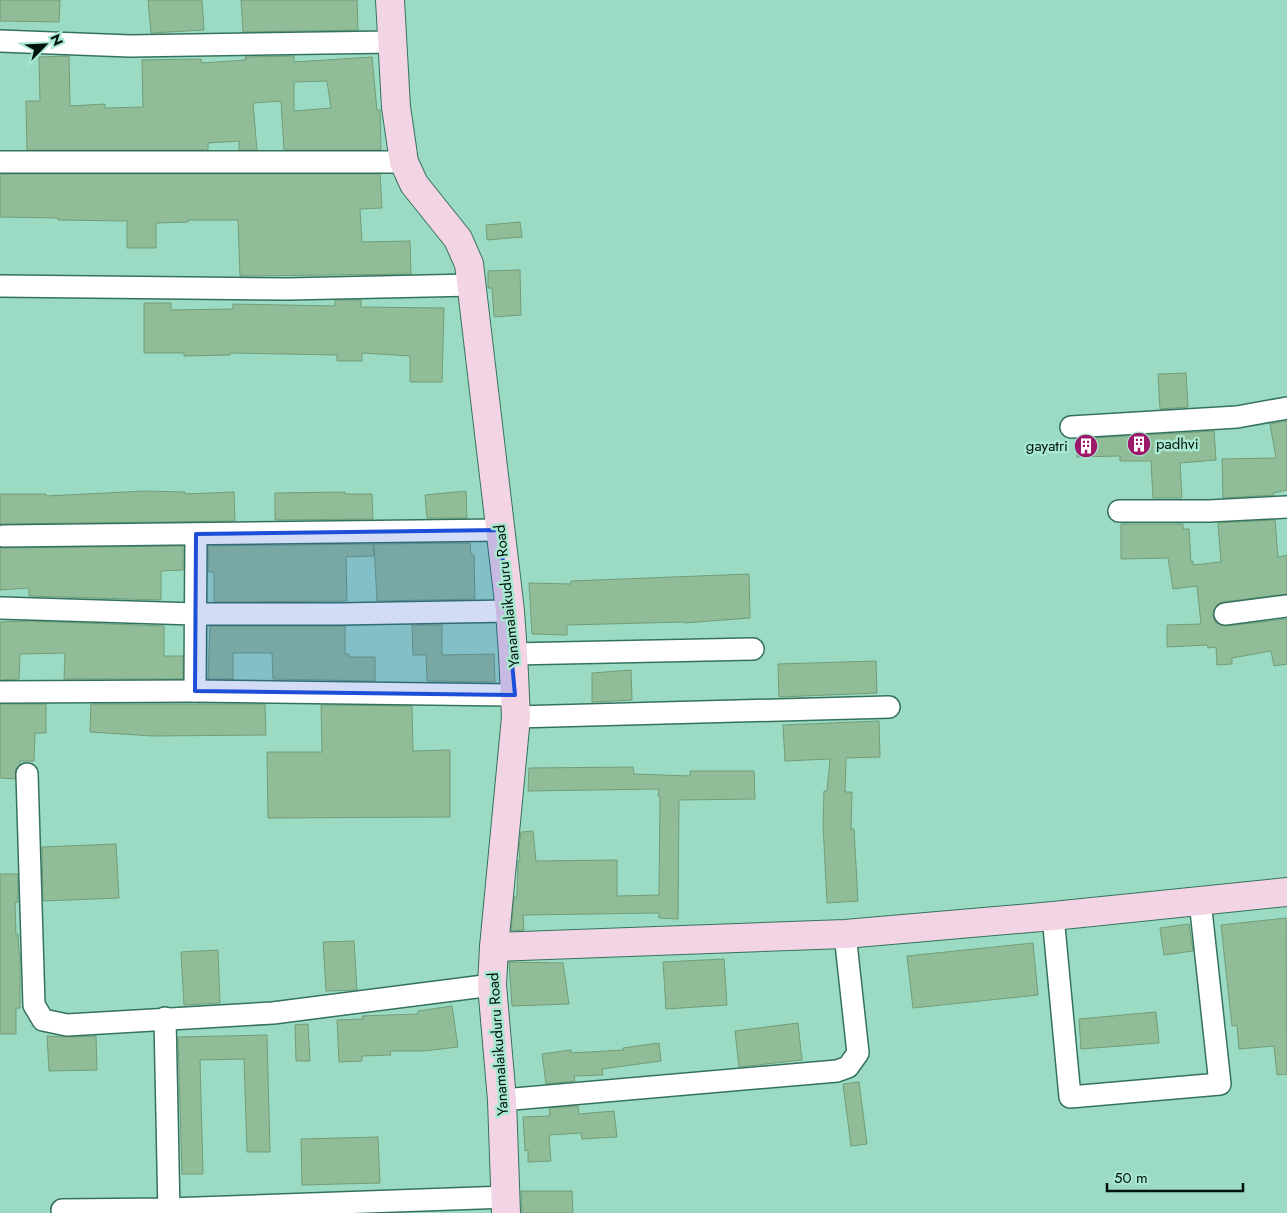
<svg xmlns="http://www.w3.org/2000/svg" width="1287" height="1213" viewBox="0 0 1287 1213" font-family="Jost,sans-serif">
<style>
.building{fill:#90bd97;stroke:#719d79;fill-rule:evenodd}
.lines{fill:none;stroke-linecap:round;stroke-linejoin:round}
.street-casing{stroke:#35725e;stroke-width:24}
.secondary-casing{stroke:#35725e;stroke-width:30}
.street{stroke:#fff;stroke-width:21}
.secondary{stroke:#f2d4e4;stroke-width:28}
.marked{fill:#1d4ed8;fill-opacity:0.2;stroke:#1d4ed8;stroke-width:4;stroke-linejoin:round}
.labels{text-anchor:middle;stroke-width:5;stroke-linejoin:round;paint-order:stroke}
.poi-label{font-size:15px;fill:#00120b;stroke:#a9e8d0;text-anchor:start}
.street-label{font-size:15px;fill:#00120b;stroke:#a9e8d0}
</style>
<rect width="100%" height="100%" fill="#9cdbc3"/>
<g class="building">
<path d="M0,0H60L59,22L0,21Z"/>
<path d="M148,0H202L204,30L151,33Z"/>
<path d="M241,0H357L358,30L243,32Z"/>
<path d="M69,56L70,106L105,104V108L143,107L142,60L201,59L202,63L246,60L245,57L294,56V62L372,57L377,110H380L381,150H284L281,101L253,103L257,150H239V141L208,143V150H27L26,101H40L39,57ZM327,81L331,108L294,111V82Z"/>
<path d="M0,174H380L382,208L360,209L362,242L410,241L411,274L240,276L238,220H188V222L156,223V248H127V221L58,220V218L0,217Z"/>
<path d="M520,222L522,237L487,240L486,225Z"/>
<path d="M520,270L521,315L494,317L492,288H488V271Z"/>
<path d="M335,300H361V307L444,308L442,382H410V356L362,353V361H337V355L230,353V355L184,356V353H144V303H171V310L233,309V304L335,306Z"/>
<path d="M1186,373L1188,407L1160,409L1158,374Z"/>
<path d="M1287,421V490L1273,493L1274,495L1223,498L1222,459L1276,458L1270,424Z"/>
<path d="M1214,431L1216,460L1180,463L1182,498H1153L1151,461H1120V456L1077,457L1076,439Z"/>
<path d="M145,491L185,492V494L234,492L235,521L0,524V494H46V496Z"/>
<path d="M466,491L467,518H427L425,495Z"/>
<path d="M345,492V494H372L373,519L275,520V493Z"/>
<path d="M1275,520L1278,557L1287,555V594L1223,602L1218,604L1214,609L1213,615L1215,622L1220,625L1226,626L1287,619V664L1274,666L1271,651L1232,658V664L1217,665L1216,647L1208,648L1207,645L1167,647V625L1201,624L1197,586L1173,589L1168,558L1121,559V524H1183V529H1189L1191,562L1193,561V565L1221,562L1218,523Z"/>
<path d="M470,543L471,555H474L475,599L377,601L374,544Z"/>
<path d="M373,544L374,556L346,557L347,601L214,602V572H208V546Z"/>
<path d="M183,546V570L161,571V600L29,596V588L0,590V548Z"/>
<path d="M749,574L750,618L684,623V622L567,625V635L532,634L529,583L571,584V581Z"/>
<path d="M29,621L164,626V656H183V679H64L65,653L20,654L19,679L0,680V622Z"/>
<path d="M412,625H442V655L494,654L495,682L427,681L426,655H413Z"/>
<path d="M210,626H345V654H349V657H375V681L273,679L272,653H233V679H208Z"/>
<path d="M876,661L877,693L779,697L778,664Z"/>
<path d="M631,670L632,700L592,702V673Z"/>
<path d="M0,704H46V733H35L34,761H20V764L16,769L15,779L0,778Z"/>
<path d="M91,704H265L266,735L153,736L90,732Z"/>
<path d="M321,705L412,706L413,751L450,750V817L268,818L267,752H322Z"/>
<path d="M879,721L880,757L846,758L845,792H852L851,829H854L858,901L827,903L823,824L824,791H827L830,759L785,761L783,725Z"/>
<path d="M633,767L634,774L690,776V771H754L755,799L679,800L678,919L659,918V913L523,915L524,930L511,931L514,897H517L518,861H520L519,848L521,832L533,831L536,861L617,860V896L659,895L660,796H658L659,789L528,791L529,768Z"/>
<path d="M116,844L119,898L43,901L42,847Z"/>
<path d="M0,874H18V902L15,903L16,934H18L19,953H20V1008H16V1034H0Z"/>
<path d="M1286,918L1287,1074L1277,1075L1274,1046L1239,1049L1237,1025L1232,1026L1221,925Z"/>
<path d="M1189,924L1193,951L1164,955L1160,928Z"/>
<path d="M354,941L357,990L326,991L323,942Z"/>
<path d="M1033,943L1038,995L913,1008L907,956Z"/>
<path d="M218,950L220,1003L184,1005L181,952Z"/>
<path d="M724,959L727,1005L666,1009L663,962Z"/>
<path d="M509,962L563,963L569,1004L512,1006Z"/>
<path d="M452,1006L458,1047L424,1051H390L391,1055L362,1056V1061L339,1062L337,1020L363,1019L362,1016L418,1014V1011Z"/>
<path d="M1156,1012L1159,1043L1081,1049L1079,1019Z"/>
<path d="M798,1023L802,1060L739,1067L735,1031Z"/>
<path d="M308,1024L310,1061H296L295,1025Z"/>
<path d="M267,1035L270,1152H247L244,1059L200,1060L203,1174H182L178,1037Z"/>
<path d="M47,1036L67,1037L96,1036L97,1070L49,1071Z"/>
<path d="M659,1043L661,1061L602,1069L603,1075L574,1076L575,1081L546,1084L542,1054L571,1050V1053L624,1050L623,1048Z"/>
<path d="M859,1082L867,1144L851,1146L843,1084Z"/>
<path d="M578,1106L579,1114L614,1111L617,1137L582,1139L581,1133L549,1135L551,1161L528,1162V1150L525,1151L523,1117L550,1116L549,1108Z"/>
<path d="M378,1137L380,1183L302,1185L301,1139Z"/>
<path d="M521,1191H572L573,1213H522Z"/>
</g>
<g class="lines">
<g class="street-casing">
<g id="street">
<path d="M0,41L130,46L392,42"/>
<path d="M0,162H404"/>
<path d="M0,286L288,289L473,285"/>
<path d="M1071,427L1237,417L1287,408"/>
<path d="M1119,511H1209L1287,507"/>
<path d="M3,536L500,530"/>
<path d="M1,608L195,614H339L510,611"/>
<path d="M1225,614L1287,606"/>
<path d="M513,654L753,649"/>
<path d="M195,691L196,534"/>
<path d="M0,692L195,691L515,695"/>
<path d="M516,717L889,707"/>
<path d="M27,774L34,1005L43,1020L67,1025L273,1013L492,985"/>
<path d="M1053,916L1070,1097L1220,1084L1200,901"/>
<path d="M165,1018L169,1213"/>
<path d="M502,1100L837,1071L848,1067L858,1053L845,934"/>
<path d="M62,1210L169,1209L507,1197"/>
</g>
</g>
<g class="secondary-casing">
<g id="secondary">
<path d="M390,0L396,107L404,162L414,184L458,239L469,264L510,611L513,654L516,717L494,947L492,985L502,1100L506,1213"/>
<path d="M494,947L845,934L1053,916L1287,892"/>
</g>
</g>
<use href="#street" class="street"/>
<use href="#secondary" class="secondary"/>
</g>
<path class="marked" d="M500,530L515,695L195,691L196,534Z"/>
<defs>
<g id="building-disc" transform="scale(1.25)"><circle r="9.5" fill="#9d186a" stroke="#a9e8d0"/><path d="M-4-6H4V6H1V3H-1V6H-4ZM-2.5-4.3h1.7v1.8h-1.7ZM.8-4.3h1.7v1.8H.8ZM-2.5-1h1.7V.8h-1.7ZM.8-1h1.7V.8H.8Z" fill="#fff"/></g>
</defs>
<g fill-rule="evenodd">
<use href="#building-disc" x="1139" y="444"/>
<use href="#building-disc" x="1086" y="446"/>
</g>
<g class="labels">
<g class="poi-label">
<text x="1156" y="449">padhvi</text>
<text x="1068" y="451" text-anchor="end">gayatri</text>
</g>
<g class="street-label">
<text transform="translate(507 596) rotate(-96)" y="5">Yanamalaikuduru Road</text>
<text transform="translate(498 1044) rotate(-94)" y="5">Yanamalaikuduru Road</text>
</g>
</g>
<g transform="translate(45 45) rotate(66)" stroke="#a9e8d0" stroke-width="4" paint-order="stroke">
<path d="M0-4L9 19L0 12L-9 19Z" fill="#00120b"/>
<text y="-8" font-size="14" font-weight="bold" text-anchor="middle" fill="#00120b">N</text>
</g>
<path d="M1107 1183v8h136v-8" fill="none" stroke="#00120b" stroke-width="2.5"/>
<text x="1114" y="1183" font-size="15" fill="#00120b" stroke="#a9e8d0" stroke-width="4" paint-order="stroke">50 m</text>
</svg>
